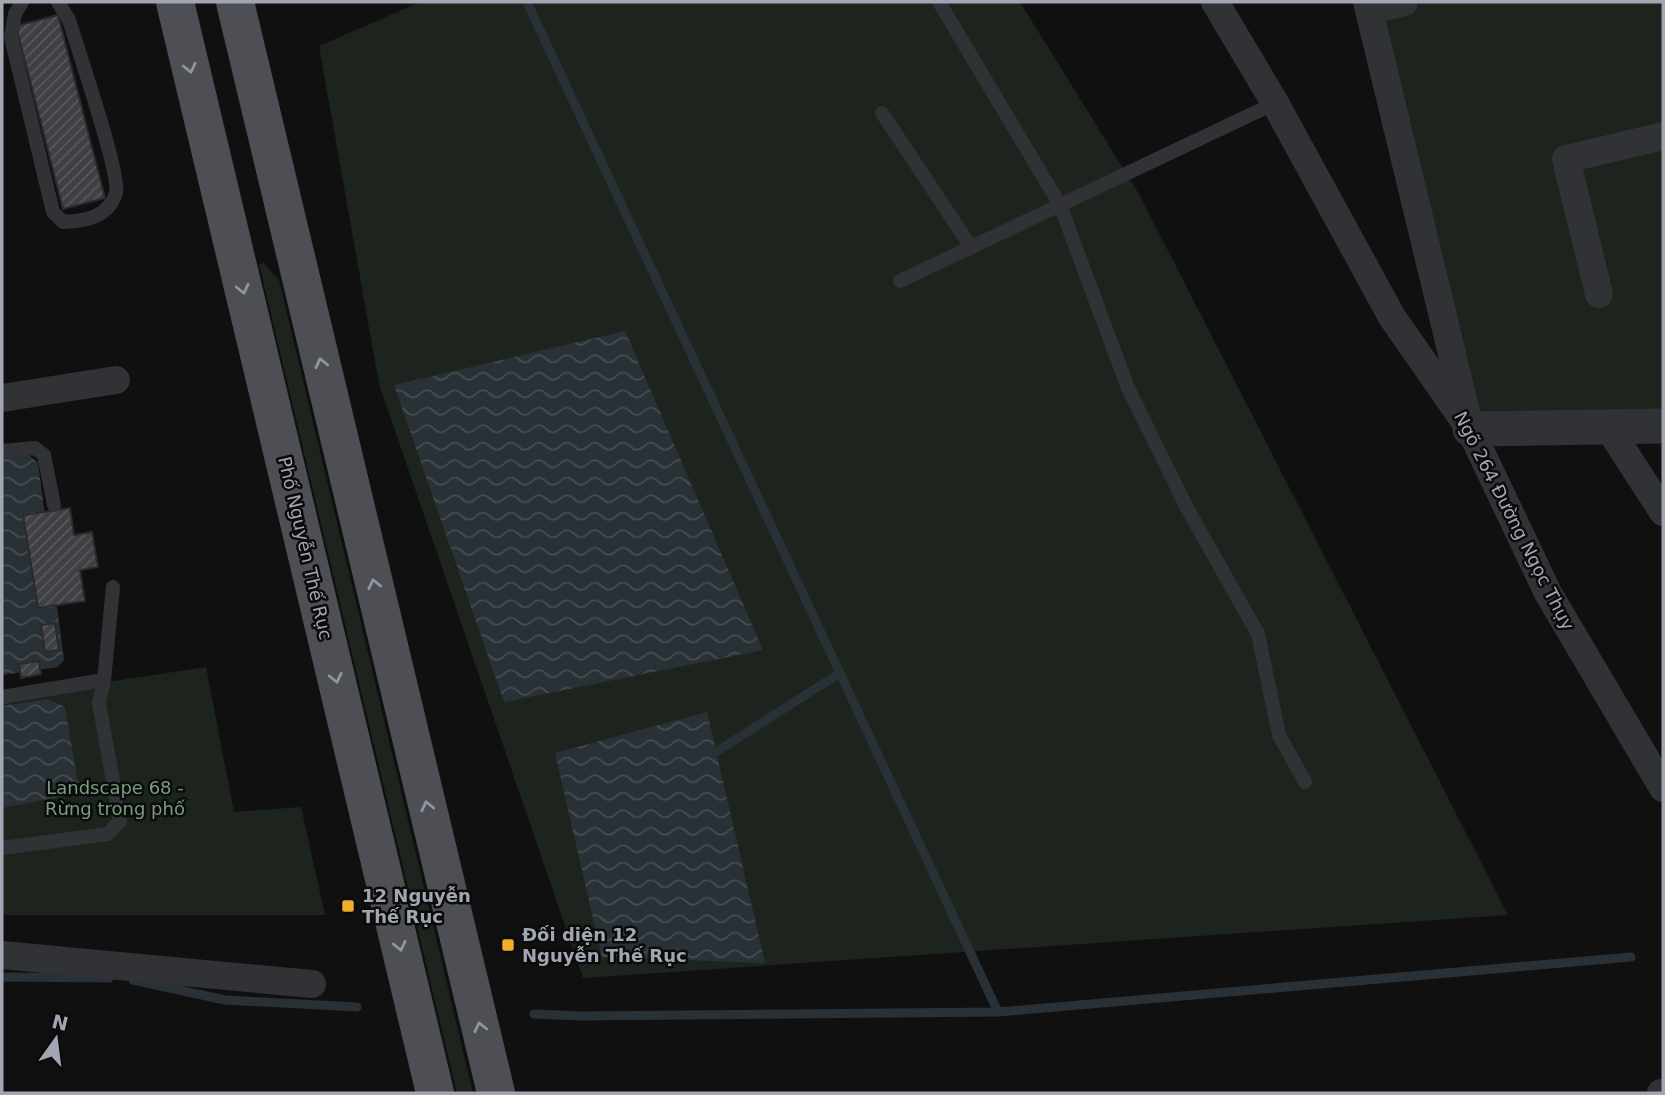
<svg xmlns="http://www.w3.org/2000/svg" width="1665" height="1095" viewBox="0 0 1665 1095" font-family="'DejaVu Sans',sans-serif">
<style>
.green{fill:#1c241d}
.water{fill:url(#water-waves)}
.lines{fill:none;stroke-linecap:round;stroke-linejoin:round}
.stream{stroke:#293137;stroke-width:9}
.building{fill:url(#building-hatch);stroke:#2a2a2d;stroke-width:2}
.service{stroke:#313236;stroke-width:14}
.minor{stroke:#313236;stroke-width:28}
.tertiary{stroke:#313236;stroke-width:35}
.primary{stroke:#4d4f55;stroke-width:38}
.oneway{stroke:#90959f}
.poi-dot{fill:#f1ad29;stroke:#0b0b0c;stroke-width:2.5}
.labels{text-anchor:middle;stroke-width:5;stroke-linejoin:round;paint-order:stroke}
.street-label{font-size:18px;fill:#a1a6b2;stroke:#0b0b0c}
.park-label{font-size:18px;fill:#789e7a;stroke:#0b0b0c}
.poi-label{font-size:18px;font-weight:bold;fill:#a1a6b2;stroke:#0b0b0c;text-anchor:start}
</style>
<defs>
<pattern id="water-waves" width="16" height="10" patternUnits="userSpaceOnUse" patternTransform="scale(1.75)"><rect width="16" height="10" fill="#293137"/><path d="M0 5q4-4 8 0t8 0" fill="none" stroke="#454c52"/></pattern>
<pattern id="building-hatch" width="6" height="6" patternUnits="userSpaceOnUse" patternTransform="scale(1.75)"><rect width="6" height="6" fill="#3f4044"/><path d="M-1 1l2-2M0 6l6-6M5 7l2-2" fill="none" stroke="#58595d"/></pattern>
</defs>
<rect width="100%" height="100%" fill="#101011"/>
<g class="green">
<path d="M420,2H1020L1139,194L1508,915L583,978L379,384L319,46Z"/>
<path d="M1404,2H1663V431L1470,429L1369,10Z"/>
<path d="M264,263L279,280L473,1093H457L259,264Z"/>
<path d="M206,667L234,812L301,807L325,915H2V698Z"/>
</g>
<g class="water">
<path d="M625,331L763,650L504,702L394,385Z"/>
<path d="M28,454L38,463L64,660L58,667L2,675V456Z"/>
<path d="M48,699L65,707L78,784L70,795L2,808V706Z"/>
<path d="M707,712L765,963L602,957L555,753Z"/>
</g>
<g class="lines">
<g class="stream">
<path d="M527,2L998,1012"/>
<path d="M716,752L840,673"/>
<path d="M2,977L109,978"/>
<path d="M133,980L225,1000L357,1007"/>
<path d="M534,1014L581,1016L998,1012L1631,957"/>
</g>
</g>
<g class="building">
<path d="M58,15L105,198L63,209L16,26Z"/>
<path d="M70,508L74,535L92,532L98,567L80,570L85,601L38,608L23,515Z"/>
<path d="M55,623L59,650L45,652L41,625Z"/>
<path d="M39,661L41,674L21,678L19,664Z"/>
</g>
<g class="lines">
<g class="service">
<path d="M22,2L15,14L11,37L53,212L63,222C85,221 108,218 116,193C121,175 77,47 69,20L58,2"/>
<path d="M939,2L1060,205L1128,388L1187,508L1258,634L1279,735L1305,782"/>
<path d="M882,113L971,247"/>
<path d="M900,281L1275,103"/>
<path d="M2,451L35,448L44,455L54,505"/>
<path d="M104,680L113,587"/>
<path d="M2,697L104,680L99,703L120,821L108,834L2,848"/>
</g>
<g class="minor">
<path d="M1215,2L1275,103L1392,317L1470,429L1548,593L1663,788"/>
<path d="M1367,2L1466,412"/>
<path d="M1369,10L1404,2"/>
<path d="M1599,294L1566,159L1663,136"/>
<path d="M2,398L116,380"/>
<path d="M1608,427L1663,512"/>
<path d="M2,955L312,984"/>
<path d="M1661,1093H1663"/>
</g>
<path class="tertiary" d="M1470,429L1663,426"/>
<g class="primary">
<path d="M175,2L435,1093"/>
<path d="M235,2L496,1093"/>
</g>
</g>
<defs><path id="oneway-chevron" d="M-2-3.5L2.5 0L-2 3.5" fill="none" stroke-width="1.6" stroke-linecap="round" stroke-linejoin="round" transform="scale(1.75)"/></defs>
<g class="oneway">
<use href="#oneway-chevron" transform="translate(190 68) rotate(77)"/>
<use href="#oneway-chevron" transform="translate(243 289) rotate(77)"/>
<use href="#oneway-chevron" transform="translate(321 363) rotate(-103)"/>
<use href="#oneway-chevron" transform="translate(374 584) rotate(-103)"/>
<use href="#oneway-chevron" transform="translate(336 678) rotate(77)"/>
<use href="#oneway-chevron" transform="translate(427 806) rotate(-103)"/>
<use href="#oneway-chevron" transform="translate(400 946) rotate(77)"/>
<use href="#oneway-chevron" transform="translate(480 1027) rotate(-103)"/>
</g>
<g class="poi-dot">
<rect x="341" y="899" width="14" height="14" rx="3.5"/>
<rect x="501" y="938" width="14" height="14" rx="3.5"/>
</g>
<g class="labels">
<g class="street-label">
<text transform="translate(1514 521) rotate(63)" y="6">Ngõ 264 Đường Ngọc Thụy</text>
<text transform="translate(305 548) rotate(77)" y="6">Phố Nguyễn Thế Rục</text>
</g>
<g class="park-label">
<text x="115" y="794">Landscape 68 -<tspan x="115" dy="21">Rừng trong phố</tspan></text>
</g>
<g class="poi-label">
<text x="362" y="902">12 Nguyễn<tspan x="362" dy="21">Thế Rục</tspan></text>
<text x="522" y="941">Đối diện 12<tspan x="522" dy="21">Nguyễn Thế Rục</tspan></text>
</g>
</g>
<rect width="1665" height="1095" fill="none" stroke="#a1a6b2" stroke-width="7"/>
<g transform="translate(56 1039) rotate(14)" stroke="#0b0b0c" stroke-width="5" paint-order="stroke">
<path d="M0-5L12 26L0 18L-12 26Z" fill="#a1a6b2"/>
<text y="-10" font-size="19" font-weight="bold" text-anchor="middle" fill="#a1a6b2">N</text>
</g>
</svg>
